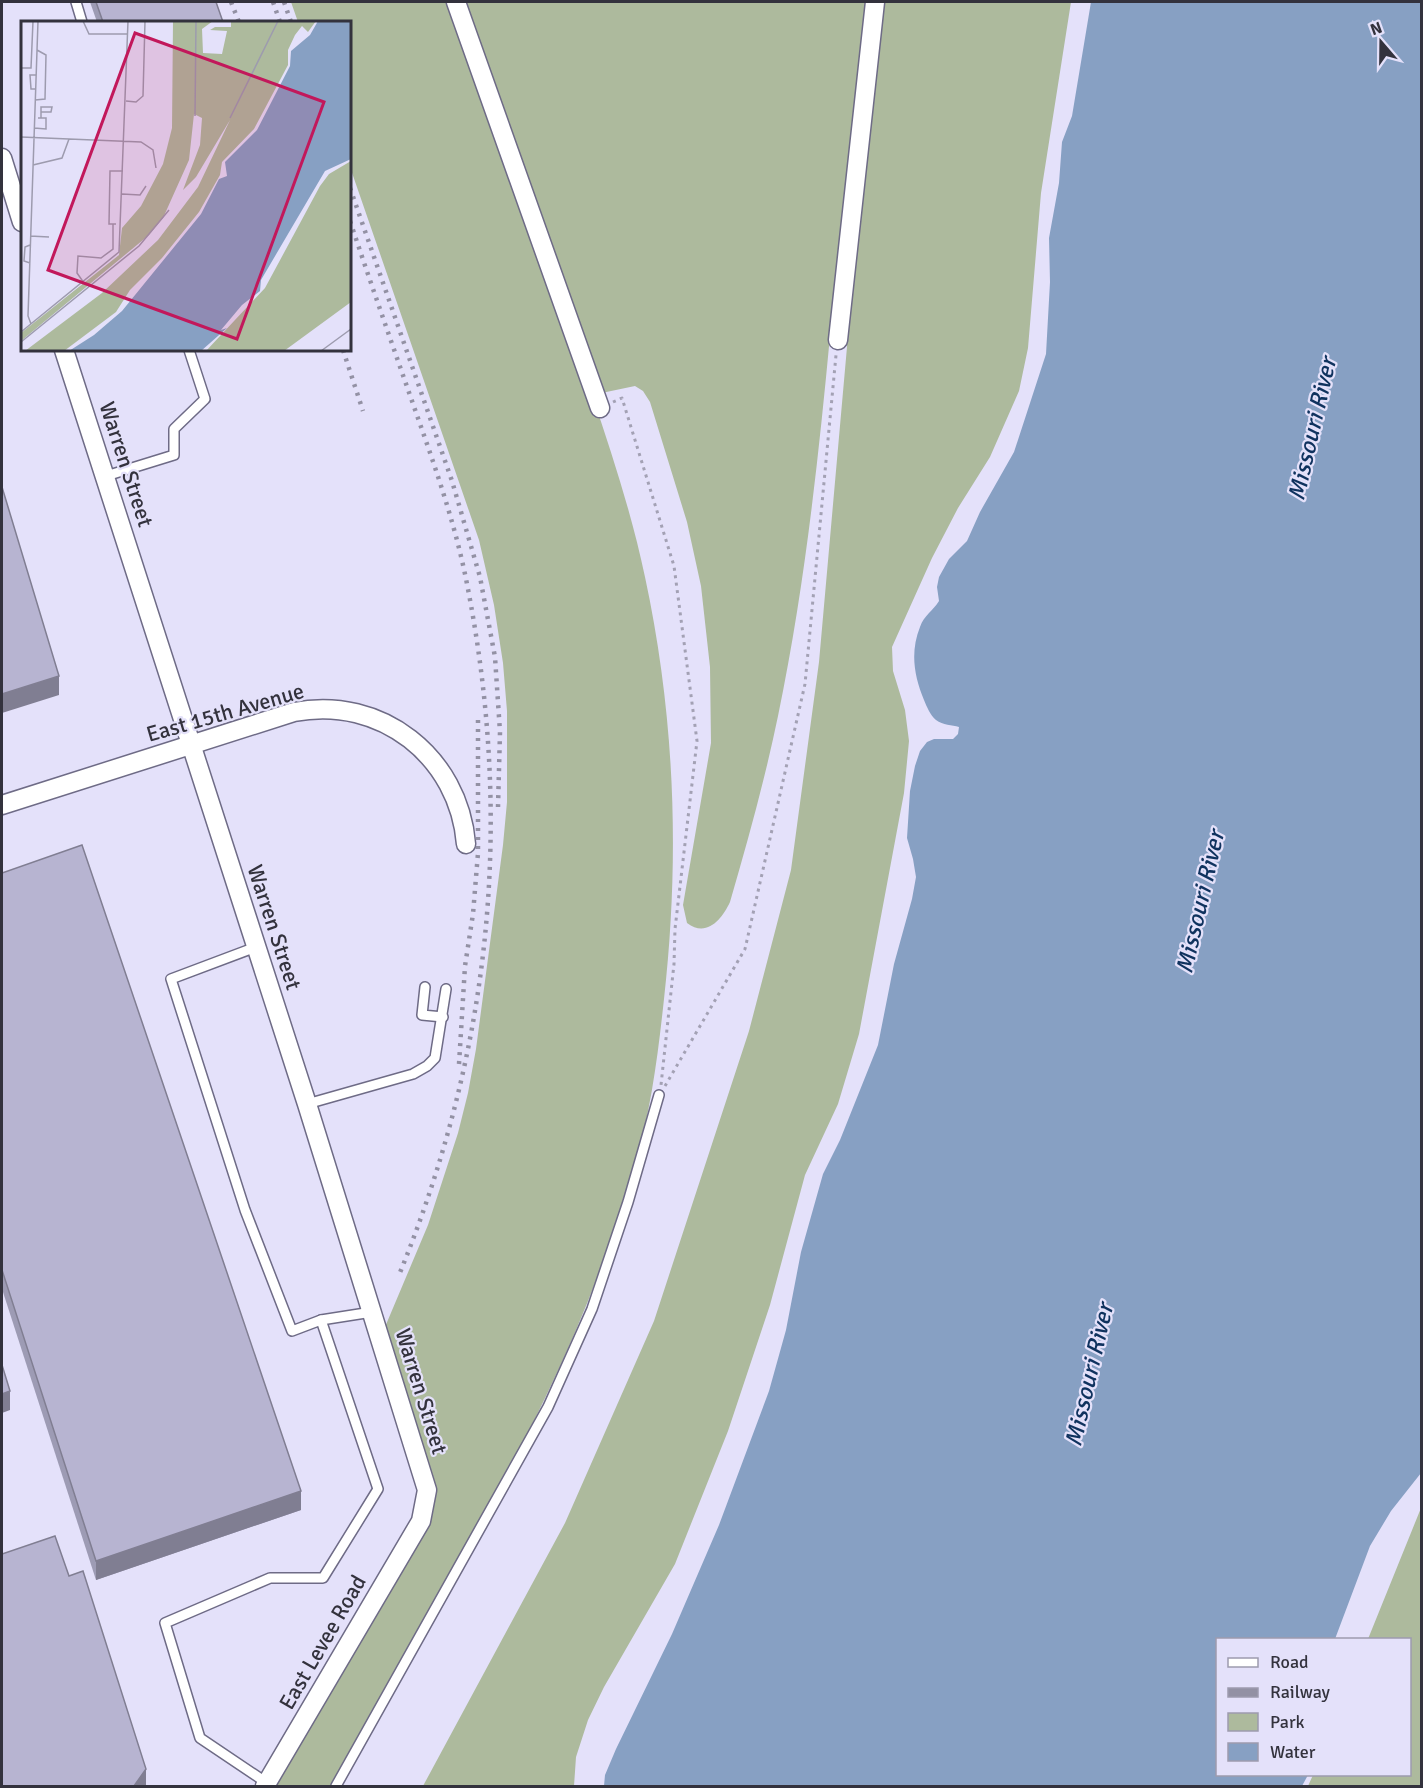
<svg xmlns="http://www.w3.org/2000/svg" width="1423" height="1788" viewBox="0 0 1423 1788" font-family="Signika,sans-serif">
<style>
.green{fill:#adba9d}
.water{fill:#87a0c3}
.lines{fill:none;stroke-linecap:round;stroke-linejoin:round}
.lane-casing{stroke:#6e6b86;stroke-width:12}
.street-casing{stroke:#6e6b86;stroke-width:21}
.path{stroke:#a3a1b4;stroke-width:3;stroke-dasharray:3 4.5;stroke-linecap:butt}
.lane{stroke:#fff;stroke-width:9}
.street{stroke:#fff;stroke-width:18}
.rail{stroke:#9391a4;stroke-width:4.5;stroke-dasharray:3 6;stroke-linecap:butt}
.wall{fill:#9d9bb4}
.shaded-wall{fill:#807e92}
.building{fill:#b7b4d1;stroke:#807e92;stroke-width:1.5}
.labels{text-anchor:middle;stroke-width:4.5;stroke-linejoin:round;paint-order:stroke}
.street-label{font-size:22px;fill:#33323d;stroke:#e4e1fa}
.water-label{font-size:24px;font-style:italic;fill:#0f325e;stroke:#e4e1fa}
.inset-road{fill:none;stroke:#9d9bae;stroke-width:1.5}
.view{fill:#c2185b;fill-opacity:0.15;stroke:#c2185b;stroke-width:3}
.inset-edge{fill:none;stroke:#33323d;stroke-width:3}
</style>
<rect width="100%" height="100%" fill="#e4e1fa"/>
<g class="green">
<path d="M291,2H1071L1041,193L1028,348L1019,391L990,457L958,508L932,558L892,647L893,671L905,710L909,741L904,793L859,1034L838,1104L805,1175L770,1305L728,1431L675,1564L604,1687L588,1720L576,1757L574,1786H423L565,1523L654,1321L749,1031L791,870L819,662L847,347L846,336H830C818,463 804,591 778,716C765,779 748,840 730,902C722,919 707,938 687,923L683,905L711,743L710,667L701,586L687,522L650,402L643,391L635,386L592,395C612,454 632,515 645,577C675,717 680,857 664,999C658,1054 651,1111 635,1164C612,1244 582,1322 546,1396C520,1451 489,1504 459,1557C420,1628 381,1698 341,1768L330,1786H275L332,1690L431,1511L435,1483L385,1327L428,1225L458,1133L468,1093L476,1049L503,845L507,802V711L503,663L494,605L479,540L350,167V22H298Z"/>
<path d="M1421,1508V1786H1308L1313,1775L1410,1774V1640L1368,1639Z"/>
</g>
<path class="water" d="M1091,2H1421V1473L1391,1511L1370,1546L1335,1639L1218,1640V1774L1308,1775L1302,1786H604L605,1775L616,1749L672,1634L719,1525L769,1391L786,1330L801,1252L823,1174L840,1140L878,1045L894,964L912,899L916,877L913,859L907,838L910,791L915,766L920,751L927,742L934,739H953L958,734L959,727C952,725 943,725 936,720C930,715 927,707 924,700C914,676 910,652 920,627C924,615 933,611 939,601L937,587L939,577L949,559L967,541L980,512L1014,452L1046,354L1050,282L1049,238L1059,183L1062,142L1072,116Z"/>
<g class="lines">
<g class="lane-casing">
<g id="lane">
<path d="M76,2L82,22"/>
<path d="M106,476L174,455V429L205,399L189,350"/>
<path d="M256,947L171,979L245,1210L292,1331L321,1320L372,1312"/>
<path d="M425,987L422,1015L443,1017"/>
<path d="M307,1104L413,1074L427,1066L435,1058L446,989"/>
<path d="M267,1783L200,1738L165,1623L270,1578H323L378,1489L321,1320"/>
<path d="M336,1786L548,1407L592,1309L628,1202L659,1095"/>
</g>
</g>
<g class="street-casing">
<g id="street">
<path d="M456,2L600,408"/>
<path d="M2,158L22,222"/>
<path d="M838,340L875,2"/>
<path d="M64,350L307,1104L427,1490L421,1521L265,1786"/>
<path d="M2,805L294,712C381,695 459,757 466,844"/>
</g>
</g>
<g class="path">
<path d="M613,402L622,398L674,566L697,741L675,929L674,964L661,1085"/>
<path d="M665,1086L745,949L805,684L836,355"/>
</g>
<use href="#lane" class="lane"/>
<use href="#street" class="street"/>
<g class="rail">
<path d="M231,2L239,22"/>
<path d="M273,2L280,22"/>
<path d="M284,2L291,22"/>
<path d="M350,188L452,481L480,577L495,657L500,732L498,807"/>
<path d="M350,221C370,281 391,341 412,401C433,461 455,522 467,584C514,823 491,1050 399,1275"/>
<path d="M343,350L363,411"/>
<path d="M459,1064L465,966L473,914L478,853V714"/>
</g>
</g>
<g class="wall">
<path d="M90,2H216L223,22H97Z"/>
<path d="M2,873L301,1510L96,1580L2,1289Z"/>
</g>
<g class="shaded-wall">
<path d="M59,676V695L2,713V694Z"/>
<path d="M10,1391V1410L2,1413V1394Z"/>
<path d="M301,1491V1510L96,1580V1561Z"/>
<path d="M146,1769V1786H134Z"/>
</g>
<g class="building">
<path d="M96,2H216L223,22H103Z"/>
<path d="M2,487L59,676L2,694Z"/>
<path d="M82,845L301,1491L96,1561L2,1270V873Z"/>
<path d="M2,1365L10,1391L2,1394Z"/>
<path d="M55,1536L69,1576L83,1571L146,1769L134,1786H2V1554Z"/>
</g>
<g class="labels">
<g class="street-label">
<text transform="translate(127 464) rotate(72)" y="8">Warren Street</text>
<text transform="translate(225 712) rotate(-16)" y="8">East 15th Avenue</text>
<text transform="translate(275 927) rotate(72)" y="8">Warren Street</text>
<text transform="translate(422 1391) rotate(73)" y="8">Warren Street</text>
<text transform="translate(322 1642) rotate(-60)" y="8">East Levee Road</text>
</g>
<g class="water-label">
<text transform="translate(1312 429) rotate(-77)" y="8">Missouri River</text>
<text transform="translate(1200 902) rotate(-77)" y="8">Missouri River</text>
<text transform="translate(1089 1375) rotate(-77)" y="8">Missouri River</text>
</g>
</g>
<g transform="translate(21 21)">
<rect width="330" height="330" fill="#e4e1fa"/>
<path d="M152,0H192L181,8L182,32L201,33L206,10L189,9L194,6H210V0H295L287,11L281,5L274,14L267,29V44L233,108L201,141L199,154L178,191L141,237L109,269L95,291L43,330H4L81,272L137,219L177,166L209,99L175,156L162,169L179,124L181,97L173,93L168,139L142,197L128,214L0,320V312L98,234L101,207L120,185L142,143L151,107ZM330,140V281L263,330H185L244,267L299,165L308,153Z" fill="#adba9d"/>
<path d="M297,0H330V138L304,150L240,259L239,270L221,284L200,309L206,307L180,330H48L73,314L101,290L180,193L198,158L206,155L204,141L236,109L269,45L270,30L289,14Z" fill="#87a0c3"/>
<path class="inset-road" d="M62,0L68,13H107M0,47H10L12,0M15,68H10L9,54H15M14,79L24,78L25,34L16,29M105,80L115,81L122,75L124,0M174,95L175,0M20,97V86H31L30,91H20M209,97L257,0M13,107L25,108V97H17M0,116L120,121L132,129L135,147M12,144L41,137L48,118M101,173L119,174L125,165M95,203H88L89,150H102M9,215L28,216M9,242L3,240L4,226L9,224M63,262L56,252L57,235L80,237L92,228V203M10,303L7,295L17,0M0,311L98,231L107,0M0,321L118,225L148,189M300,330L330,308"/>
<path class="view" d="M114,12L303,81L216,318L27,249Z"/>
<rect width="330" height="330" class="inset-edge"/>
</g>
<rect width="1423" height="1788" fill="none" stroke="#33323d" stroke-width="6"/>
<rect x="1216" y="1638" width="195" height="138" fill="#e4e1fa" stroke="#9d9bae" stroke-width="1.5"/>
<rect x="1228" y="1658" width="30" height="9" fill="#ffffff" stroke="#9d9bae" stroke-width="1.5"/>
<text x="1270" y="1668" font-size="18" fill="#33323d">Road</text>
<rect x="1228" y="1688" width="30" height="9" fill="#9391a4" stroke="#9d9bae" stroke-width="1.5"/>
<text x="1270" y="1698" font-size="18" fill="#33323d">Railway</text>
<rect x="1228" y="1713" width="30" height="18" fill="#adba9d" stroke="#9d9bae" stroke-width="1.5"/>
<text x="1270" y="1728" font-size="18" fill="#33323d">Park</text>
<rect x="1228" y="1743" width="30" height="18" fill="#87a0c3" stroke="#9d9bae" stroke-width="1.5"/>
<text x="1270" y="1758" font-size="18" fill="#33323d">Water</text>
<g transform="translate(1381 42) rotate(340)" stroke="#e4e1fa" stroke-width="4.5" paint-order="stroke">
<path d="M0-4.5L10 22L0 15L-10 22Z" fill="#33323d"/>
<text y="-9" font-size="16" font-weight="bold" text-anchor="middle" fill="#33323d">N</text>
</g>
</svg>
